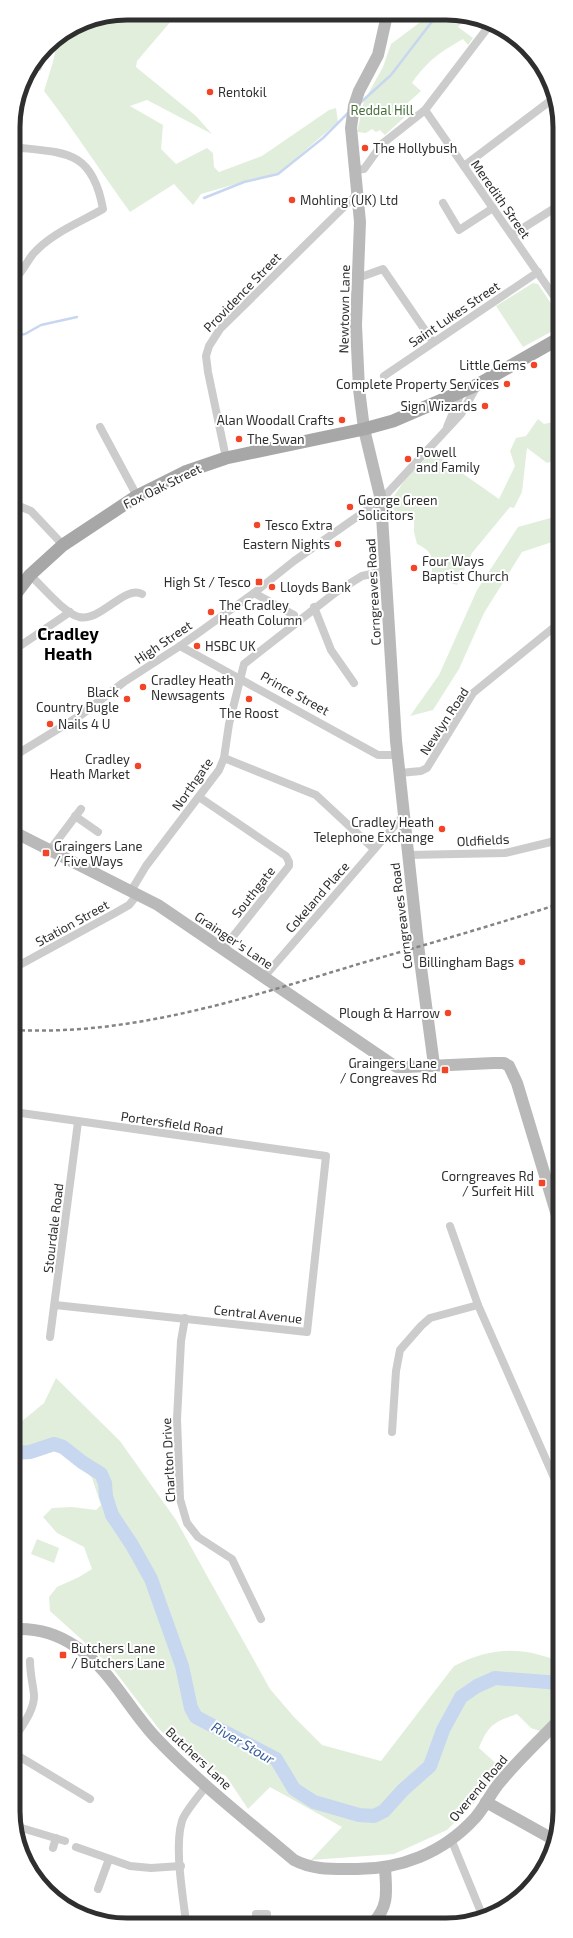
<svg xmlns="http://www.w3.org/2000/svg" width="573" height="1938" viewBox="0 0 573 1938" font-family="'Exo 2',sans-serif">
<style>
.green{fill:#e2eedc}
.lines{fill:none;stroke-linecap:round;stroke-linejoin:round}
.stream{stroke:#c7d7ef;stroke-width:2.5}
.river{stroke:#c7d7ef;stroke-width:14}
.street{stroke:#ccc;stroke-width:8}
.secondary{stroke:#b9b9b9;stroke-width:12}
.primary{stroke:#a7a7a7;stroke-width:13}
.rail{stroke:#848484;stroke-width:2.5;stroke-dasharray:4 3;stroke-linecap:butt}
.poi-dot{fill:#f24426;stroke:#fff;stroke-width:1.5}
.labels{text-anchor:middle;stroke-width:4;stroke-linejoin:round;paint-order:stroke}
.poi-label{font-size:13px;fill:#2f2f2f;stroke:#fff;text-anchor:start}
.park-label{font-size:13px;fill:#466f39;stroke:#fff}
.street-label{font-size:13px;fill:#2f2f2f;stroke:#fff}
.water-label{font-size:14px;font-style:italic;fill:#375d98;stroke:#fff}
.district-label{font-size:17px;font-weight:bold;fill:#000;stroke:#fff}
.rim{fill:none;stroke:#2f2f2f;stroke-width:5}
</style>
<rect width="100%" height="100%" fill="#fff"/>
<g class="green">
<path d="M127,13H178L137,61L136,67L196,116L212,134L147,100L130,106L163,125L161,149L176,164L207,148L213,153L214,167L219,172L262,156L329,110L336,108L338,122L279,173L257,178L201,194L193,205L174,184L130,212C101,172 74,130 44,91L53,62L58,38L83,22Z"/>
<path d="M410,15H459L463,21L458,27L473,38L468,45L463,39C439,53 428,60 412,83L421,91L402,108L409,113L385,135L380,130L376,132L372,129L366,133L357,132L364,101L383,67L391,44L423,20Z"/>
<path d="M533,283L538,284L558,314V328L523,347L496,306Z"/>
<path d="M538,419L544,424L558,421V459L547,463L527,448L522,492L514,508L510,507L472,553L457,585L448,582L432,573C432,556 433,552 417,544L414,532V521L392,509L394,496L404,481L432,452L499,499L515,466L510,451L516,438L526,436Z"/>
<path d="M554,517H558V540L522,552L484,613L459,669L433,710L410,716L439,675L477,590L518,527Z"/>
<path d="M56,1378L120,1441L176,1520L270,1689L294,1717L322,1745L381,1761L454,1666C491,1647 522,1646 560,1662V1712L540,1731L531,1728L517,1714C494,1722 488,1725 479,1748L500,1767L476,1801L447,1830L394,1854L311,1860L342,1827L270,1787L248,1809L226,1776L192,1761L159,1729L111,1666L50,1611L49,1597L57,1587L79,1577L92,1569L84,1547L57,1533L43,1517L52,1508L72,1507L96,1510L101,1505L92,1478L63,1447L54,1444L30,1452L15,1453V1427L44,1403Z"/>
<path d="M37,1539L59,1548L54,1563L31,1554Z"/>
</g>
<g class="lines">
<g class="stream">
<path d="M360,103L391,75L437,15"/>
<path d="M204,198L244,182L278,174L323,138L348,113"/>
<path d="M13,336L25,334L41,325L77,317"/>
</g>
<path class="river" d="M15,1453L30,1452L54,1444L63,1447L82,1462L101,1474L105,1483L106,1496L112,1515L132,1545L151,1579L182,1666L191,1708L196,1717L276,1759L294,1789L314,1802L359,1815L374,1816L384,1811L403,1790L430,1766L443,1730L461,1697L477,1686L495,1678L560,1683"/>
<g class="street">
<path d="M38,67L42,52"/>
<path d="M425,110L558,302"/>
<path d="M13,147C65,153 92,149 103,209C81,222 51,233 33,254C26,263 22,273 13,281"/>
<path d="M464,166L554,98"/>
<path d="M355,170L364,169L382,144L425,110L489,26"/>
<path d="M443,203L459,230L493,208"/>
<path d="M512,235L558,206"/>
<path d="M358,278L383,269L433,342"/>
<path d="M384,376L538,272"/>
<path d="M100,427L137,496"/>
<path d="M447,427L461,393"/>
<path d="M226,458L208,372L206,356L209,346L220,329L358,193"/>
<path d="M14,504L31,511L63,545"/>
<path d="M30,575C42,586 64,613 79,617C101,622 124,585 142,594"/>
<path d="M254,593L294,615"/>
<path d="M314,607L331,650L354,683"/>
<path d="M180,646L378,755H398"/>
<path d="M14,650L70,612"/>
<path d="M14,756L81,715L124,682L180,646L254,593L294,561L381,500L461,414L477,386"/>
<path d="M224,758L316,795L374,849"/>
<path d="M400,773L421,771L427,768L473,693L558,624"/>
<path d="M199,797L286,856L289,862V866L223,949"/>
<path d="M75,816L98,832"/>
<path d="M50,850L81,809"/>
<path d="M408,855L505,853L559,840"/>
<path d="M131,891L146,866L219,770L224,758L229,724L244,664L336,592L362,576L385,571"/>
<path d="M14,968L115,913L129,905L138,894"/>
<path d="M264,977L404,815"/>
<path d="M14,1112L326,1156L307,1332L55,1305"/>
<path d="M450,1226L478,1305L559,1489"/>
<path d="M185,1318L181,1341L177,1419L180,1499L187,1523L198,1537L232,1559L261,1619"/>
<path d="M50,1337L78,1122"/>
<path d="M392,1432L396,1371L400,1350L421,1326L430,1318L478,1305"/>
<path d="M15,1737C22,1726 35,1709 34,1695C33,1684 30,1674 30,1661"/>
<path d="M15,1754L90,1799"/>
<path d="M15,1826L65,1841"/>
<path d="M451,1839L483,1917"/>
<path d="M76,1847L130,1866L151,1868L181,1866"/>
<path d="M53,1848L56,1838"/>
<path d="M98,1889L109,1859"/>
<path d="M186,1923C183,1895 174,1847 182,1821C185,1811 200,1795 206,1786"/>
<path d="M256,1923V1914H267"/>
</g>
<g class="secondary">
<path d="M387,15L378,55L359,91L354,106L351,128L360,222L356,325L359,389L364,429L381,500L396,741L418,945L434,1065"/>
<path d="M14,832L158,905L390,1063L397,1067H406L494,1063H504L509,1066L517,1083L559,1222"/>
<path d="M15,1629C37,1628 56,1633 75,1646C111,1669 128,1709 157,1739C199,1783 248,1821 294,1860C313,1870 332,1869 353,1869C400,1870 443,1853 475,1818C485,1807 491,1792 501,1781C519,1759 540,1740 560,1719"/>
<path d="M486,1802L549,1837L554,1842"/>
<path d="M373,1923C390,1905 386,1890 385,1867"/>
</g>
<path class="primary" d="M14,596L30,575L63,545L137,496L185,472L226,458L364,429L393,421L479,384L558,339"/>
<path class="rail" d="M14,1030C134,1036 249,997 362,963C428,944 494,925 559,904"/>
</g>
<g class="poi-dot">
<circle cx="210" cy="92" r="4"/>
<circle cx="365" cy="148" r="4"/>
<circle cx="292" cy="200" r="4"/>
<circle cx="534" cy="365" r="4"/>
<circle cx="507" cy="384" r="4"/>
<circle cx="485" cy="406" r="4"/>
<circle cx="342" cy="420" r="4"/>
<circle cx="239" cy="439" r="4"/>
<circle cx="408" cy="459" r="4"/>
<circle cx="350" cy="507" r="4"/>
<circle cx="257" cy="525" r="4"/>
<circle cx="338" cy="544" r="4"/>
<circle cx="414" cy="568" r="4"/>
<rect x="255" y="578" width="8" height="8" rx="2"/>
<circle cx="272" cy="587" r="4"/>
<circle cx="211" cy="612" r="4"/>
<circle cx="197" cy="646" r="4"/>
<circle cx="143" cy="687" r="4"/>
<circle cx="127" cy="699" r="4"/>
<circle cx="249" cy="699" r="4"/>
<circle cx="50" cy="724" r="4"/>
<circle cx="138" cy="766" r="4"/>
<circle cx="442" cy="829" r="4"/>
<rect x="42" y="849" width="8" height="8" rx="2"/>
<circle cx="522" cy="962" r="4"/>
<circle cx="448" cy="1013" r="4"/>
<rect x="441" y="1066" width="8" height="8" rx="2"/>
<rect x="538" y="1179" width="8" height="8" rx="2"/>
<rect x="59" y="1651" width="8" height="8" rx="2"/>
</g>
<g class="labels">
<g class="poi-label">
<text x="218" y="97">Rentokil</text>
<text x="373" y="153">The Hollybush</text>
<text x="300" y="205">Mohling (UK) Ltd</text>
<text x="526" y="370" text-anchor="end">Little Gems</text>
<text x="499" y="389" text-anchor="end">Complete Property Services</text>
<text x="477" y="411" text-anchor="end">Sign Wizards</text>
<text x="334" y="425" text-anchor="end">Alan Woodall Crafts</text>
<text x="247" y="444">The Swan</text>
<text x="416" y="457">Powell<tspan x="416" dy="15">and Family</tspan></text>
<text x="358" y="505">George Green<tspan x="358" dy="15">Solicitors</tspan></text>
<text x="265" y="530">Tesco Extra</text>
<text x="330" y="549" text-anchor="end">Eastern Nights</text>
<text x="422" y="566">Four Ways<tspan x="422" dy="15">Baptist Church</tspan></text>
<text x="251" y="587" text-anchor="end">High St / Tesco</text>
<text x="280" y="592">Lloyds Bank</text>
<text x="219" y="610">The Cradley<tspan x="219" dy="15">Heath Column</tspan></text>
<text x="205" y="651">HSBC UK</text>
<text x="151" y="685">Cradley Heath<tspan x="151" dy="15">Newsagents</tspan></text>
<text x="119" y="697" text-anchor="end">Black<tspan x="119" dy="15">Country Bugle</tspan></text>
<text x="249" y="718" text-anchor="middle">The Roost</text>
<text x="58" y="729">Nails 4 U</text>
<text x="130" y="764" text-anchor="end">Cradley<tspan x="130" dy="15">Heath Market</tspan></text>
<text x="434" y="827" text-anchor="end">Cradley Heath<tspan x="434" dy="15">Telephone Exchange</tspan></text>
<text x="54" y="851">Graingers Lane<tspan x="54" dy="15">/ Five Ways</tspan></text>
<text x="514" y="967" text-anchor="end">Billingham Bags</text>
<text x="440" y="1018" text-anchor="end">Plough &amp; Harrow</text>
<text x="437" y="1068" text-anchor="end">Graingers Lane<tspan x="437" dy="15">/ Congreaves Rd</tspan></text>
<text x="534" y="1181" text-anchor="end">Corngreaves Rd<tspan x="534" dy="15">/ Surfeit Hill</tspan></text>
<text x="71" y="1653">Butchers Lane<tspan x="71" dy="15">/ Butchers Lane</tspan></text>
</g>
<g class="park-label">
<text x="382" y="115">Reddal Hill</text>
</g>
<g class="street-label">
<text transform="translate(501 199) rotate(55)" y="5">Meredith Street</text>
<text transform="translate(242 292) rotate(-46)" y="5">Providence Street</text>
<text transform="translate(344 309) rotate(-89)" y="5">Newtown Lane</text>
<text transform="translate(454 314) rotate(-34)" y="5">Saint Lukes Street</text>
<text transform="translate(162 486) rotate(-26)" y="5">Fox Oak Street</text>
<text transform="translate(373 592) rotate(-93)" y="5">Corngreaves Road</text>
<text transform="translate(163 642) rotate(-34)" y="5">High Street</text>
<text transform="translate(295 693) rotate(29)" y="5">Prince Street</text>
<text transform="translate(444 721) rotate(-57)" y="5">Newlyn Road</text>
<text transform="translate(192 784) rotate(-55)" y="5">Northgate</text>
<text transform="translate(483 840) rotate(-3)" y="5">Oldfields</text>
<text transform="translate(253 892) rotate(-52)" y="5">Southgate</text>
<text transform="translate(317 897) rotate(-49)" y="5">Cokeland Place</text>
<text transform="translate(401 916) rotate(-97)" y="5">Corngreaves Road</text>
<text transform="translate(72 923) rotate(-29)" y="5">Station Street</text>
<text transform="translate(234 940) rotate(34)" y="5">Grainger's Lane</text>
<text transform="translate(172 1123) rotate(8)" y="5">Portersfield Road</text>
<text transform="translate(53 1228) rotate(-83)" y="5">Stourdale Road</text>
<text transform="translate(258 1314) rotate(6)" y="5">Central Avenue</text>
<text transform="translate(168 1460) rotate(-93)" y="5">Charlton Drive</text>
<text transform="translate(199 1758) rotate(43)" y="5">Butchers Lane</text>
<text transform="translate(478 1788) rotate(-50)" y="5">Overend Road</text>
</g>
<g class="water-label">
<text transform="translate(243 1743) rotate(30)" y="5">River Stour</text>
</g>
<g class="district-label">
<text x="68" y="640">Cradley<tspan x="68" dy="20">Heath</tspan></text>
</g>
</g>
<path d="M0 0H573V1938H0ZM127 20H446A107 107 0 0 1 553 127V1811A107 107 0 0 1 446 1918H127A107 107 0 0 1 20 1811V127A107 107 0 0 1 127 20Z" fill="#fff" fill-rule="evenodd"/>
<path class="rim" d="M127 20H446A107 107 0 0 1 553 127V1811A107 107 0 0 1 446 1918H127A107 107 0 0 1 20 1811V127A107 107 0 0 1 127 20Z"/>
</svg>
